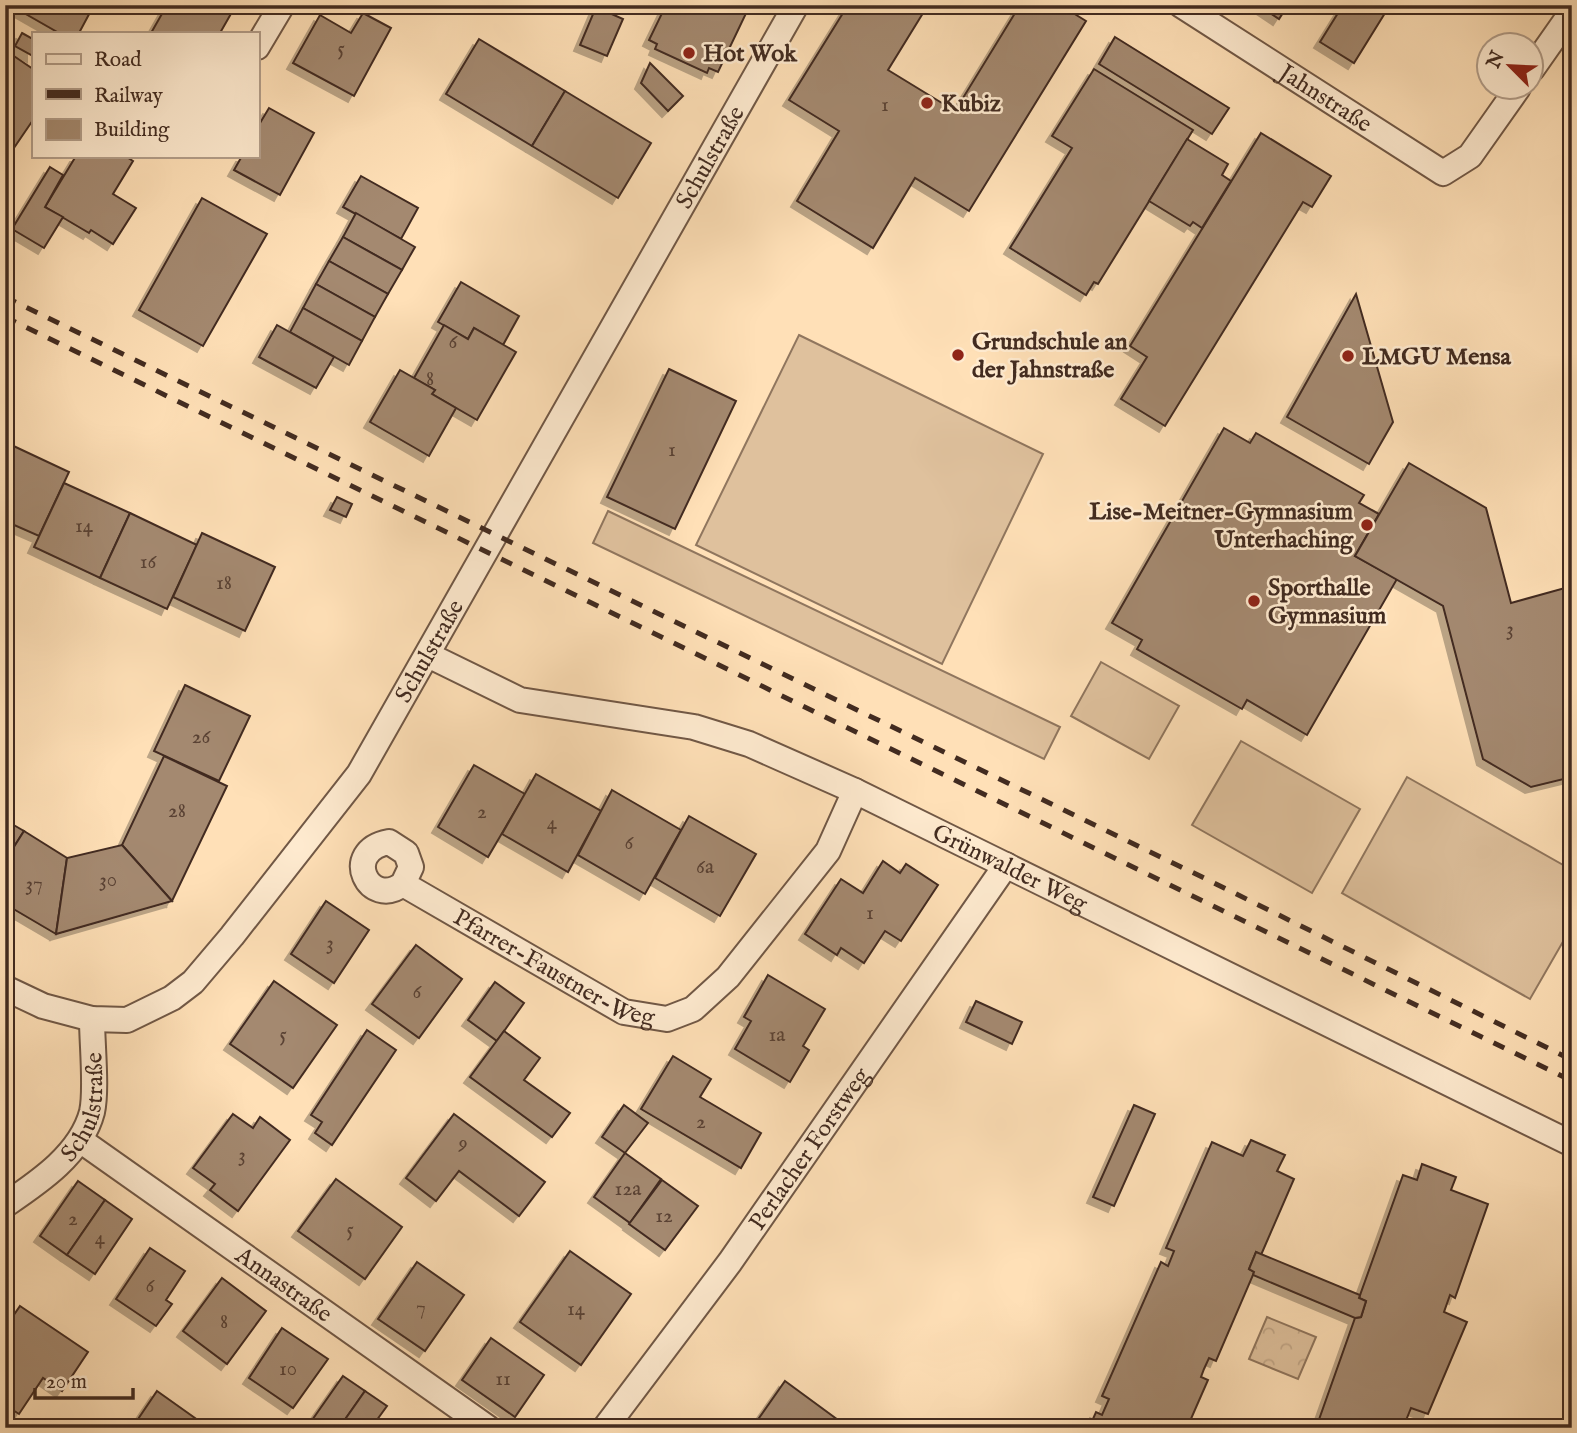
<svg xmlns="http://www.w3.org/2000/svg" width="1577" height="1433" viewBox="0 0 1577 1433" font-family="'IM FELL English',serif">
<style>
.grass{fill:#dfc19d;stroke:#90765e;stroke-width:2}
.forest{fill:url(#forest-crowns);stroke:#90765e;stroke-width:2}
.building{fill:#a4896f;stroke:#422b20;stroke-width:2;filter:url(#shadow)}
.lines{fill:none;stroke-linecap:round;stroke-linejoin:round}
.street-casing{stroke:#715846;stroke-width:28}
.street{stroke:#ffebd0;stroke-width:24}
.rail{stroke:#422b20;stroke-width:5;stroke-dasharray:12 12;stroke-linecap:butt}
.poi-dot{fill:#8f2418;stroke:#ffebd0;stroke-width:2.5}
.labels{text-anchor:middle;stroke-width:5;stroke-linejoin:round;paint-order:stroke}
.number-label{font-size:21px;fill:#5a4234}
.poi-label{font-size:24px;font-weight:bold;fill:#422b20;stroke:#ffebd0;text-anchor:start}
.street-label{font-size:24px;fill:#422b20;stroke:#ffebd0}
</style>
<defs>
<pattern id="forest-crowns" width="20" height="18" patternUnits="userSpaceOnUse" patternTransform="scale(1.75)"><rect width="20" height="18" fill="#dfc19d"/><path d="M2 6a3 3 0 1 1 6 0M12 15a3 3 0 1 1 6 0" fill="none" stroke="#c1a687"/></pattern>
<filter id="shadow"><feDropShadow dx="-6" dy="6" stdDeviation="0" flood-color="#0004"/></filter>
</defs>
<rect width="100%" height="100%" fill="#ffe0b7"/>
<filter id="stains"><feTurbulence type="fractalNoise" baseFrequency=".00286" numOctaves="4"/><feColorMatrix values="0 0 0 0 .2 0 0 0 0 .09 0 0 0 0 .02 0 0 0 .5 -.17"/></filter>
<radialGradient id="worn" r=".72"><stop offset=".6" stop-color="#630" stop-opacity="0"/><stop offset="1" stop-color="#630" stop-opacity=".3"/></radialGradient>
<g class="grass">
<path d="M799,335L1043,454L942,664L696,545Z"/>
<path d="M608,511L1060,727L1044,759L593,543Z"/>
<path d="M1101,662L1179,706L1149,759L1071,716Z"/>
<path d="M1241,741L1360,809L1312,893L1192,825Z"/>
<path d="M1407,777L1572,870V926L1530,999L1342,893Z"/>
</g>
<path class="forest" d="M1267,1317L1316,1337L1298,1379L1249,1359Z"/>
<g class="building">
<path d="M10,5H94L79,33H59Z"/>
<path d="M167,5H236L220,33H151Z"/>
<path d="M666,5H750L718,72L709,68L707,73L655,49L657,44L649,40Z"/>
<path d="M848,5H928L888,70L955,111L1020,5H1060L1086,21L969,211L915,178L873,248L797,201L839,131L789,100Z"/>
<path d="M1258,5H1288L1279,19Z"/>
<path d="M1343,5H1390L1354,63L1320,42Z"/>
<path d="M596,7L623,19L607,56L580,45Z"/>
<path d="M363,13L391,28L354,96L293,63L320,15L351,33Z"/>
<path d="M22,33L33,39V56L15,46Z"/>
<path d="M1115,37L1229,108L1212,134L1099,64Z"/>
<path d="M479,39L565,91L532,146L446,94Z"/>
<path d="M5,50L33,69V120L5,161Z"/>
<path d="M650,63L683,96L668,111L641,83Z"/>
<path d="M1094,69L1193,130L1098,284L1094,282L1086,295L1010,248L1072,148L1052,136Z"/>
<path d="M565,91L651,143L618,198L532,146Z"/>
<path d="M269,108L314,133L280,195L234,170L242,156H257V128Z"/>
<path d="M1261,133L1331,176L1312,207L1303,202L1165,426L1121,399L1147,357L1130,346Z"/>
<path d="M1187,139L1228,164L1222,175L1231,181L1202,228L1193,222L1190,226L1149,201Z"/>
<path d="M76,156H125L133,161L113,194L136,208L113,244L91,230L89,233L45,207Z"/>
<path d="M50,167L63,175L45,207L63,217L44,248L12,229Z"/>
<path d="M361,176L418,208L401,239L343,207Z"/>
<path d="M202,198L267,234L203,346L139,310Z"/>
<path d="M356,213L415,247L402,270L343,237Z"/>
<path d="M343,237L402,270L388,294L329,261Z"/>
<path d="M329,261L388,294L375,317L316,284Z"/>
<path d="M461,282L519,316L503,345L474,328L468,339L438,322Z"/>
<path d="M316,284L375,317L362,341L303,308Z"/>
<path d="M1356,294L1393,422L1369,464L1287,417Z"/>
<path d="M303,308L362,341L349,365L290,332Z"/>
<path d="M277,325L334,357L316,388L259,357Z"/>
<path d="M444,325L468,339L474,328L516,352L477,420L432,394L435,390L414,378Z"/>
<path d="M669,369L736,401L675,529L607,497Z"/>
<path d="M400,370L435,390L432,394L456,408L429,456L370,422Z"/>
<path d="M1224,428L1250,443L1256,433L1364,495L1359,503L1379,514L1355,556L1397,579L1307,735L1247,700L1242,709L1137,649L1142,640L1112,623Z"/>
<path d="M5,442L69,472L39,536L5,521Z"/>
<path d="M1409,463L1486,508L1511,603L1572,586V777L1531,787L1483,759L1443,606L1355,556Z"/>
<path d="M64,483L130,513L100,578L34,547Z"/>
<path d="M337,497L352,504L346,517L330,510Z"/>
<path d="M130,513L197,545L167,609L100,578Z"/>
<path d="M202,533L275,567L245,631L173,597Z"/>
<path d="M185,685L250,716L219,781L154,751Z"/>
<path d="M164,756L227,786L172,901L122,845Z"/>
<path d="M474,765L525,794L488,857L438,827Z"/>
<path d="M536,774L601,811L568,872L502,834Z"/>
<path d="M612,790L681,830L645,894L578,855Z"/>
<path d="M689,816L756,854L720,916L655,878Z"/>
<path d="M5,820L24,831L5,861Z"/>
<path d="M24,831L67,858L56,934L5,904V861Z"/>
<path d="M122,845L172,901L56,934L67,858Z"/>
<path d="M883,861L900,873L906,864L938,885L901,941L885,931L864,963L841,948L837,955L805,934L841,879L863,893Z"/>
<path d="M326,901L369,930L334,983L291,954Z"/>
<path d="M416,945L462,979L419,1038L372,1004Z"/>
<path d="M768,975L825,1009L803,1046L809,1050L790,1082L735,1049L751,1021L744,1017Z"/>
<path d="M274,981L337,1025L293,1088L230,1044Z"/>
<path d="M495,982L524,1003L497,1041L468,1020Z"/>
<path d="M976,1001L1022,1022L1012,1044L966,1022Z"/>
<path d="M367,1030L396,1050L332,1145L315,1133L322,1122L311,1115Z"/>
<path d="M504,1031L540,1058L524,1080L570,1113L552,1137L470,1077Z"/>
<path d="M673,1056L711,1079L700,1097L761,1133L741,1168L641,1109Z"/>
<path d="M624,1105L648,1123L625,1153L602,1137Z"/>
<path d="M1134,1105L1155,1114L1114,1206L1093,1197Z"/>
<path d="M233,1114L253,1128L260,1117L290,1140L238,1211L210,1190L215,1184L193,1168Z"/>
<path d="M454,1114L545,1182L519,1216L459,1171L436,1201L406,1178Z"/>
<path d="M1251,1140L1285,1155L1277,1171L1294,1179L1261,1255L1256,1252L1249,1269L1254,1272L1253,1275L1216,1361L1209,1358L1204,1369L1201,1377L1208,1380L1187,1428H1089L1096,1412L1102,1415L1109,1399L1102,1396L1161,1262L1168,1266L1174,1251L1166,1248L1212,1142L1243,1156Z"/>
<path d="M625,1153L661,1179L630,1223L594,1197Z"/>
<path d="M1422,1164L1456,1177L1451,1190L1488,1204L1455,1298L1450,1295L1444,1312L1467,1322L1428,1414L1411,1408L1405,1423L1414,1428H1316L1355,1318L1361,1317L1366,1301L1359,1298L1403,1175L1417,1180Z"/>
<path d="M336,1179L402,1227L365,1279L298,1231Z"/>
<path d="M662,1180L698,1206L665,1250L629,1224Z"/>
<path d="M78,1181L105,1200L67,1255L40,1236Z"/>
<path d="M105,1200L132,1219L95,1274L67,1255Z"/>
<path d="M150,1248L185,1271L166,1300L172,1304L156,1326L116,1299Z"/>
<path d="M570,1251L631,1294L581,1365L520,1322Z"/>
<path d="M1256,1252L1360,1295L1359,1298L1366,1301L1361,1317L1355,1318L1253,1275L1254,1272L1249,1269Z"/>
<path d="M417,1262L464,1295L425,1351L378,1319Z"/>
<path d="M222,1278L266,1311L227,1364L183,1331Z"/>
<path d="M20,1306L88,1352L62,1391L43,1378L19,1414L5,1405V1320L9,1322Z"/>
<path d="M282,1328L328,1359L293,1408L249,1378Z"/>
<path d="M491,1338L544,1375L515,1417L462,1380Z"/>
<path d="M343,1376L365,1391L339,1428H317L310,1423Z"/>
<path d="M785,1381L849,1428H752Z"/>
<path d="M157,1391L209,1428H132Z"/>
<path d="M365,1391L387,1406L371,1428H339Z"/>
</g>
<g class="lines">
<g class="street-casing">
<g id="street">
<path id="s1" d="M1181,5L1443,173L1470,156L1518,88"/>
<path d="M257,47L282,5"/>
<path d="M1532,69L1572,12"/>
<path id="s2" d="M428,655L520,700L694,727L749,744L855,791L1572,1144"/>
<path id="s3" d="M403,884L411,867L406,853L389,842C340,851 369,910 403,884L624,1012L667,1019L693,1009L728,977L828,851L855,791"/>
<path id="s4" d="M5,988L43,1006L92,1019L127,1020L172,998L193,982L232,936L359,774L796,5"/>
<path id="s5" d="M80,1140L488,1428"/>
<path id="s6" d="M5,1205C39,1182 81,1154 92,1112C97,1090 92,1044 92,1019"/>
<path id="s7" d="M605,1428L730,1262L1006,865"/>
</g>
</g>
<use href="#street" class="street"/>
<g class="rail">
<path d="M5,297L1204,878L1572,1060"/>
<path d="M5,317L1572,1081"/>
</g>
</g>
<g class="poi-dot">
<circle cx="689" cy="53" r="7"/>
<circle cx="927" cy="103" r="7"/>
<circle cx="958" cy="355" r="7"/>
<circle cx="1348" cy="356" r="7"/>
<circle cx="1367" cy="525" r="7"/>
<circle cx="1254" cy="601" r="7"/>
</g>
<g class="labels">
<g class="number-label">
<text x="341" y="55">5</text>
<text x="885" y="111">1</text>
<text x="453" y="348">6</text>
<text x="430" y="385">8</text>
<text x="672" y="456">1</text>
<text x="84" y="532">14</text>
<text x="148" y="568">16</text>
<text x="224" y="589">18</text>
<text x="1510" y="635">3</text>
<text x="201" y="743">26</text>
<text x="177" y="817">28</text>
<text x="482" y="818">2</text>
<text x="552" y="829">4</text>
<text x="629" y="849">6</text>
<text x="705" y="873">6a</text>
<text x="108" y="886">30</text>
<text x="34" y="890">37</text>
<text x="870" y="919">1</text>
<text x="330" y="949">3</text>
<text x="417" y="998">6</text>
<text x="283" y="1041">5</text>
<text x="777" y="1041">1a</text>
<text x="701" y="1128">2</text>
<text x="463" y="1149">9</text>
<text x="242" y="1161">3</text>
<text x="628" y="1195">12a</text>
<text x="664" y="1222">12</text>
<text x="73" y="1225">2</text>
<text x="350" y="1236">5</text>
<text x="100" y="1244">4</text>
<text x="150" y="1292">6</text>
<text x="421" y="1314">7</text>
<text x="576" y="1315">14</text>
<text x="224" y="1328">8</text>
<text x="288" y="1375">10</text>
<text x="503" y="1385">11</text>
</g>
<g class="poi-label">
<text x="703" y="61">Hot Wok</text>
<text x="941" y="111">Kubiz</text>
<text x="972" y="349">Grundschule an<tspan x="972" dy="28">der Jahnstraße</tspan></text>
<text x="1362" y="364">LMGU Mensa</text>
<text x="1353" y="519" text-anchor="end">Lise-Meitner-Gymnasium<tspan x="1353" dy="28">Unterhaching</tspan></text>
<text x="1268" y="595">Sporthalle<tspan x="1268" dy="28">Gymnasium</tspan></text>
</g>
<g class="street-label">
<text dy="8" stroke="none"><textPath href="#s1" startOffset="172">Jahnstraße</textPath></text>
<text dy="8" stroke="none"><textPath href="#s4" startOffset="1180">Schulstraße</textPath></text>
<text dy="8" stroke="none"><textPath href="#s4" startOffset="612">Schulstraße</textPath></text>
<text dy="8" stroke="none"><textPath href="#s2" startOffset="625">Grünwalder Weg</textPath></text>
<text dy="8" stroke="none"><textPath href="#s3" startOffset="322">Pfarrer-Faustner-Weg</textPath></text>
<text dy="8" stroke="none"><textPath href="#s6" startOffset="133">Schulstraße</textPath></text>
<text dy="8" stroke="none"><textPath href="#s7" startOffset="346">Perlacher Forstweg</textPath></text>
<text dy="8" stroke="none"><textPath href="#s5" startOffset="250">Annastraße</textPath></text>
</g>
</g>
<rect width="1577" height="1433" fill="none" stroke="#ffe0b7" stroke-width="28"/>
<rect x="7" y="7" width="1563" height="1419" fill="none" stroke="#422b20" stroke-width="3.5"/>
<rect x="14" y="14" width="1549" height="1405" fill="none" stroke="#422b20" stroke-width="2"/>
<rect x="32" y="32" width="228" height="126" fill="#ffebd0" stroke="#b39e8a" stroke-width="2"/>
<rect x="46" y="54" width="35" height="10" fill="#ffebd0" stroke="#b39e8a" stroke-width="2"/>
<text x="94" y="66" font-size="21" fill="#422b20">Road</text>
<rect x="46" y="89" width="35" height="10" fill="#422b20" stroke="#b39e8a" stroke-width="2"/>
<text x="94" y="102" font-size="21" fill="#422b20">Railway</text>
<rect x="46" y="119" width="35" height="21" fill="#a4896f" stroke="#b39e8a" stroke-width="2"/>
<text x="94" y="136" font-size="21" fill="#422b20">Building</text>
<g transform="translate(1510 66) rotate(294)"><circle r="33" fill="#ffebd0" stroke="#b39e8a" stroke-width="2"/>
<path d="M0-5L12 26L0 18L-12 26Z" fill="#8f2418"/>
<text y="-10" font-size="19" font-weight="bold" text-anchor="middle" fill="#422b20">N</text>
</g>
<path d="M35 1388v10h98v-10" fill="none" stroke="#422b20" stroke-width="3.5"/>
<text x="46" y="1388" font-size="21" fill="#422b20" stroke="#ffebd0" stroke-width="5" paint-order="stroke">20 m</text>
<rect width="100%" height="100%" filter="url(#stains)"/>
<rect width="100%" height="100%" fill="url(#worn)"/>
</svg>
